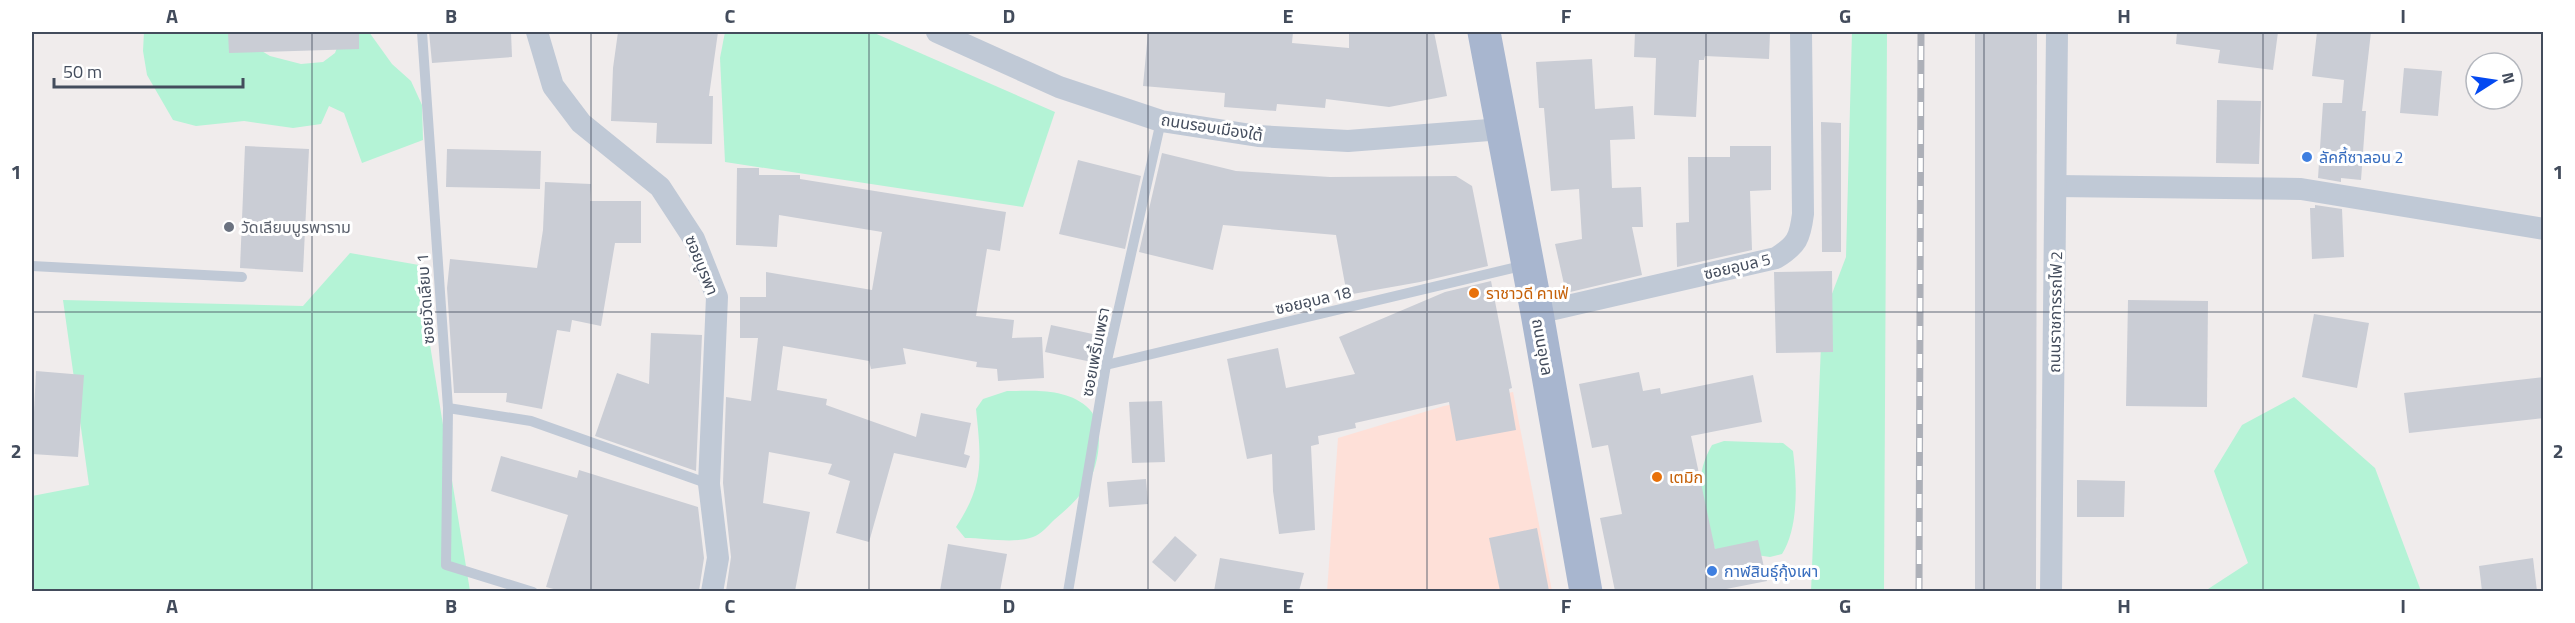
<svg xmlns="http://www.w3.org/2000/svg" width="2575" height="623" viewBox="0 0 2575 623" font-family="'Titillium Web','Noto Sans Thai',sans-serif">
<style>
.medical{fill:#fee0d8}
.green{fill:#b4f3d6}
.building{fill:#cacdd5}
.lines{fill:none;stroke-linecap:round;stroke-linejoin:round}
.service{stroke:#c0c9d6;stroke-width:10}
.minor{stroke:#c0c9d6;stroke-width:22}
.primary{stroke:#a8b6cf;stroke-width:33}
.rail-casing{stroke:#adb0b8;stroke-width:7}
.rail{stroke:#fff;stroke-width:4.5;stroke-dasharray:14;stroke-linecap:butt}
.grid{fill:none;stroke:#434c5c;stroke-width:1.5;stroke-opacity:0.55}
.shop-dot{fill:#3f7fe0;stroke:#fff;stroke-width:2}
.worship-dot{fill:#6b7280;stroke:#fff;stroke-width:2}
.food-dot{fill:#e8710a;stroke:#fff;stroke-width:2}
.labels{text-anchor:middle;stroke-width:6;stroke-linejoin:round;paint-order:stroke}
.street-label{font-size:16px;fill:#434c5c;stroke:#fff}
.shop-label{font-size:16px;fill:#366cbe;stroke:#fff;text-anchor:start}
.worship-label{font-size:16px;fill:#5b616d;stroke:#fff;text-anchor:start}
.food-label{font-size:16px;fill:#c56008;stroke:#fff;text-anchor:start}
.neatline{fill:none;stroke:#434c5c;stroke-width:2}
.grid-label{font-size:20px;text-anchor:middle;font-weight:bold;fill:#434c5c}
</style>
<rect width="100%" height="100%" fill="#f0ecec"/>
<path class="medical" d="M1513,392L1552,591L1327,592L1338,438L1444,406Z"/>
<g class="green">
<path d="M144,32H231L270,56L301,64L323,62L335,53L343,32H369L392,64L411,81L422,105L423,140L362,163L344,113L329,106L321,124L293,128L244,121L196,126L173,120L147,75L143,51Z"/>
<path d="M725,32H872L1055,112L1023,207L725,162L720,58Z"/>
<path d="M1852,32H1887L1884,591L1811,592L1822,320L1846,257Z"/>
<path d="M350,253L419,265L425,314L470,591L32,592V496L89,485L63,300L303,306Z"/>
<path d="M1007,391C1033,391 1064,388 1086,406C1107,422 1099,468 1086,487C1077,500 1066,510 1054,520C1048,526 1041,534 1033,537C1014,544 986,538 965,538L956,527C985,483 981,459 976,409L983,399Z"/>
<path d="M2294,397L2375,468L2421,591H2205L2248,563L2214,471L2242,425Z"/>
<path d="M1724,441L1783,443L1793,451C1797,482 1799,527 1782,554L1770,557L1715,549C1704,511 1690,483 1712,445Z"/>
</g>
<g class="building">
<path d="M228,32H359V49L229,53Z"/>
<path d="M429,32H511L512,57L432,63Z"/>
<path d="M618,32H718L709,96H713L712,144L656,143L657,123L611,121L613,68Z"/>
<path d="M1148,32H1293L1292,43L1349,48V32H1434L1447,96L1389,107L1326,99L1325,108L1277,104L1276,111L1224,107L1225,93L1143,86Z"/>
<path d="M1635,32H1770L1769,59L1705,56L1704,60H1699L1696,117L1654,115L1656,58L1634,57Z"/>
<path d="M1975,32H2037L2036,591H1975Z"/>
<path d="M2177,32H2278L2273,70L2218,63L2220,50L2176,44Z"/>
<path d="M2317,32H2371L2362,111H2366L2361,180L2341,178V182L2318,178L2323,103H2342L2344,80L2312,76Z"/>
<path d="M1592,59L1595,109L1633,106L1635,139L1610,140L1612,188L1641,187L1643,227H1632L1642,275L1566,293L1555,244L1582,239L1579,189L1551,191L1544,108H1539L1536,62Z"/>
<path d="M2404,68L2442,71L2438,116L2400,113Z"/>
<path d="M2217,100L2261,101L2259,164L2216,163Z"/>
<path d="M1821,122L1841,123V252H1822Z"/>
<path d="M245,146L309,149L303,272L240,268Z"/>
<path d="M1730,146H1771V190L1750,191L1752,250L1677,267L1676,223L1689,222L1688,157H1730Z"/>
<path d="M447,149L541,151L540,189L446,187Z"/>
<path d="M1162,153L1236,171L1330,177L1456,176L1472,186L1488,266L1420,282L1347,295L1336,235L1223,225L1213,270L1139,252Z"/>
<path d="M1078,160L1141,176L1125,249L1059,234Z"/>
<path d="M737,168H759V175H800V179L1006,212L1000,251L987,249L976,316L1014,320L1012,338L1042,337L1044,378L998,381L997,369L976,367L977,362L903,348L906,364L871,369L869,361L783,346L777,390L827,399L826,405L916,437L921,413L971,423L964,454L970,456L966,468L894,453L869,542L836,533L850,481L828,474L832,464L769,452L763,503L810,512L795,591H726L731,557L723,483L726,397L751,401L758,338H740V297H766V272L872,290L882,232L779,215L777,247L736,245Z"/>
<path d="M545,182L591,184L590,201H641V243H615L601,326L572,320L570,332L557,330L542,409L506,402L507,393H454L447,288L450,259L537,268L543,230Z"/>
<path d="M2315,205L2342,209L2344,257L2312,259L2310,208H2315Z"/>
<path d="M1832,271L1833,352L1776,353L1774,272Z"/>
<path d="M1491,281L1512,388L1509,389L1516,430L1456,441L1449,402L1355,423L1356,428L1318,436L1319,444L1311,446L1315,530L1279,534L1273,491L1272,454L1247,459L1227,359L1278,348L1286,388L1355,374L1339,337L1445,292Z"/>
<path d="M2128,300L2208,301L2207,407L2126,406Z"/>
<path d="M2314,314L2369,323L2357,388L2302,377Z"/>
<path d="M1051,325L1102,336L1096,363L1045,352Z"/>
<path d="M651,333L702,335L696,471L595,436L617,373L649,384Z"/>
<path d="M36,371L84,375L78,457L32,454Z"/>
<path d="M1639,372L1643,391L1660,388L1661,394L1753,375L1762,422L1691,436L1715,549L1758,540L1767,581L1716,591H1615L1600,518L1622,514L1608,445L1592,448L1579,384Z"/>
<path d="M2544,377V418L2409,433L2404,393Z"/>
<path d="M1162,401L1165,462L1132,463L1129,402Z"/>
<path d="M501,456L577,478L579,470L698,507L704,558L699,591H561L546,587L568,515L491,491Z"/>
<path d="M1146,479L1148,504L1109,507L1107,482Z"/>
<path d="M2077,480L2125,481L2124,517H2077Z"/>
<path d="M1537,528L1549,591H1500L1489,538Z"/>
<path d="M1175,536L1197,555L1175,582L1152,562Z"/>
<path d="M948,544L1007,554L1000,591H940Z"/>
<path d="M1220,558L1304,573L1299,591H1214Z"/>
<path d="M2533,558L2537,591H2482L2479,566Z"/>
</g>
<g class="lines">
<g class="service">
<path d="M422,32L448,408L446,565L533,592"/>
<path d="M32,266L242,277"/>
<path d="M1106,365L1525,265"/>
<path d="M448,408L531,421L709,484"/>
<path d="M1068,592L1106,365L1161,121"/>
</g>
<g class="minor">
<path d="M537,32L553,86L581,123L660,187L694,239L717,297L709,484L718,558L712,592"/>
<path d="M937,32L1059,87L1161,121L1258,136L1348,141L1502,129"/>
<path d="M2056,186L2301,189L2544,229"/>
<path d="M1537,313L1776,258C1797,245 1800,238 1803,214L1801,32"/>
<path d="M2051,592L2057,32"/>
</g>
<path class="primary" d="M1484,32L1537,313L1586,592"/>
<g class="rail-casing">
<path id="rail" d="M1919,592L1921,32"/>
</g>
<use href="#rail" class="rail"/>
</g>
<path class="grid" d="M312,32V592M591,32V592M869,32V592M1148,32V592M1427,32V592M1706,32V592M1984,32V592M2263,32V592M32,312H2544"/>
<g class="shop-dot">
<circle cx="2307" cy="157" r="6"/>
<circle cx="1712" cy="571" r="6"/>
</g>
<circle class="worship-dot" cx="229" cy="227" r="6"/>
<g class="food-dot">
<circle cx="1474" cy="293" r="6"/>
<circle cx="1657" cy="477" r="6"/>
</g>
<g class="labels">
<g class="street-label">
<text transform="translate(1212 127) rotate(9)" y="6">ถนนรอบเมืองใต้</text>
<text transform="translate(702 265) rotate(68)" y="6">ซอยบูรพา</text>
<text transform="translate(1737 266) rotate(-13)" y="6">ซอยอุบล 5</text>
<text transform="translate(425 299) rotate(-94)" y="6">ซอยวัดเลียบ 1</text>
<text transform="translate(1313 300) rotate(-13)" y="6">ซอยอุบล 18</text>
<text transform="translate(2055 312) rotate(-89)" y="6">ถนนราชการรถไฟ 2</text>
<text transform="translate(1543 347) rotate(80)" y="6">ถนนอุบล</text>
<text transform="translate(1095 352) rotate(-79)" y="6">ซอยเพริ้มเพรา</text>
</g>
<g class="shop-label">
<text x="2319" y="163">ลัคกี้ซาลอน 2</text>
<text x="1724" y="577">กาฬสินธุ์กุ้งเผา</text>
</g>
<g class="worship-label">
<text x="241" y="233">วัดเลียบบูรพาราม</text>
</g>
<g class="food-label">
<text x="1486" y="299">ราชาวดี คาเฟ่</text>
<text x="1669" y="483">เตมิก</text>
</g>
</g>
<rect width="2575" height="623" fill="none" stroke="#ffffff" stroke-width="66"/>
<g transform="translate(2494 81) rotate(78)"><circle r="28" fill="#ffffff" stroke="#b4b7be" stroke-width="1.5"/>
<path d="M0-4.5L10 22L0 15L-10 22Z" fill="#0449f1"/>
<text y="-9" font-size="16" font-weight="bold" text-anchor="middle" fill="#434c5c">N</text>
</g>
<path d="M54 78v9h189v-9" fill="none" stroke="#434c5c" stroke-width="3"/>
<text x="63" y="78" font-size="18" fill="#434c5c" stroke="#ffffff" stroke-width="4.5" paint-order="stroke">50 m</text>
<rect x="33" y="33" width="2509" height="557" class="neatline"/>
<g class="grid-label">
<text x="172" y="23">A</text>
<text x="451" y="23">B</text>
<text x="730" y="23">C</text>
<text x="1009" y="23">D</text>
<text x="1288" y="23">E</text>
<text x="1566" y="23">F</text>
<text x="1845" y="23">G</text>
<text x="2124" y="23">H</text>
<text x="2403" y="23">I</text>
<text x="16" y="179">1</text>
<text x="2558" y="179">1</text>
<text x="16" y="458">2</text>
<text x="2558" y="458">2</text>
<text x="172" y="613">A</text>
<text x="451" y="613">B</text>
<text x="730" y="613">C</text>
<text x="1009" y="613">D</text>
<text x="1288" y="613">E</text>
<text x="1566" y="613">F</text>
<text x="1845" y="613">G</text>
<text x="2124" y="613">H</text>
<text x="2403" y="613">I</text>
</g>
</svg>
